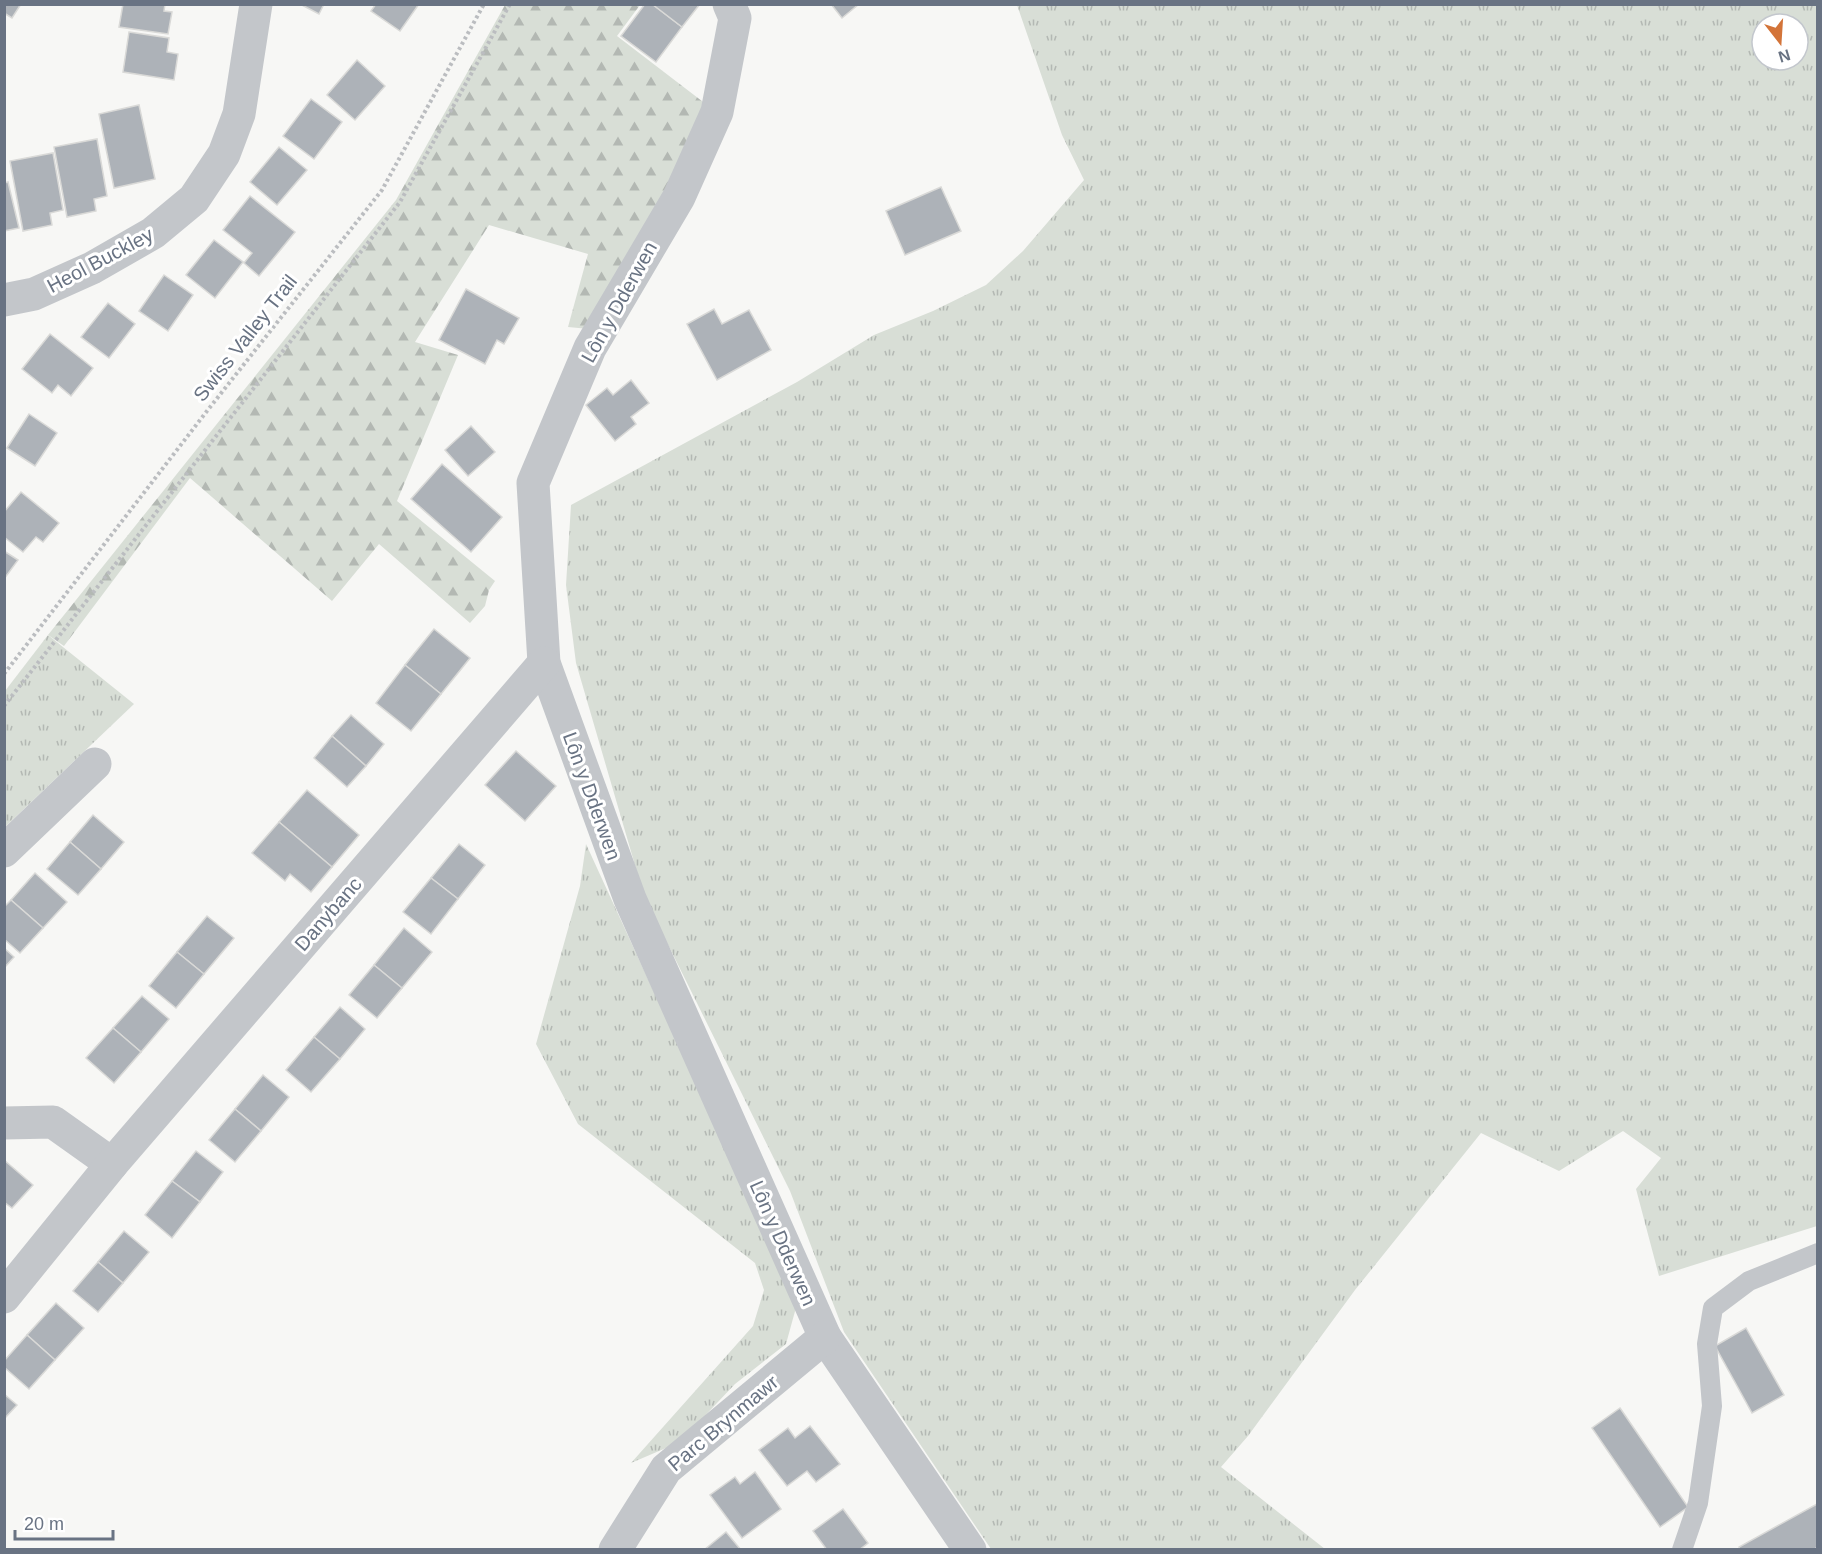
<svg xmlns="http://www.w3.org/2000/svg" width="1822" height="1554" viewBox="0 0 1822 1554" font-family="Arial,sans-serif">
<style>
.grass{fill:url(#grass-tufts);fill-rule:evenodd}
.forest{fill:url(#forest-firs)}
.building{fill:#adb2b8;stroke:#d9d9d7;stroke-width:1.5}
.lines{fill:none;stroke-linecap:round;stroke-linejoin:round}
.path{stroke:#bbbdc0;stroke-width:4;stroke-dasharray:3 3;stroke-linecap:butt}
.service{stroke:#c3c6ca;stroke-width:20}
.minor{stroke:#c3c6ca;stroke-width:33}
.labels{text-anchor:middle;stroke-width:6;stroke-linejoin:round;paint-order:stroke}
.street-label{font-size:20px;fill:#697383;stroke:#fff}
</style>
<defs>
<pattern id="grass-tufts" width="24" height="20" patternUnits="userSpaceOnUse" patternTransform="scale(1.5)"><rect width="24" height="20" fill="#d8ded6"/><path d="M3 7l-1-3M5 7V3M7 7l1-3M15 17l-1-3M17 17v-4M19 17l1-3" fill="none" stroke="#b3b8b3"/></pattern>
<pattern id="forest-firs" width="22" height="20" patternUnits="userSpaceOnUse" patternTransform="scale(1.5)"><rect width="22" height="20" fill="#d8ded6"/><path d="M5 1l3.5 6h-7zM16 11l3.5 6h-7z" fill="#b3b8b3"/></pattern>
</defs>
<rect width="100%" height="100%" fill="#f7f7f5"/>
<g class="grass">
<path d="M1017,5H1817V1226L1659,1276L1636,1189L1661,1158L1623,1131L1559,1171L1481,1133L1355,1290L1248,1436L1221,1467L1325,1549H991L844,1332L790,1191L644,896L576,663L566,585L571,505L797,382L874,335L933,311L986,285L1023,251L1084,180L1062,135ZM1762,24H1798V60H1762Z"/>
<path d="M48,635L134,704L5,827V691Z"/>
<path d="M586,844L797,1304L786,1344L735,1384L680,1442L631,1463L753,1326L764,1290L755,1263L578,1124L536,1044L580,886Z"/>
</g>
<path class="forest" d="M505,5H640L617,36L711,108L589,329L568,327L588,254L489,225L415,342L458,355L397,501L495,581L489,590L485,606L470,623L379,544L332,601L190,478L64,646L48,635L396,200Z"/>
<g class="building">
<path d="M4,4H21L12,18L4,13Z"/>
<path d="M123,4H165L164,11L172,12L168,34L119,27Z"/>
<path d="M300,4H324L319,14Z"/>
<path d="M376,4H419L400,31L371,11Z"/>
<path d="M645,4H652L682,27L656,62L621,36Z"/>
<path d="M652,4H700L682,27Z"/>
<path d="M831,4H859L842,18Z"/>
<path d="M129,32L169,38L167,52L178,54L174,80L123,72Z"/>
<path d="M357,60L385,86L355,120L327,95Z"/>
<path d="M311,99L342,122L314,159L283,136Z"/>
<path d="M139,105L155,179L114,188L99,114Z"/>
<path d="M97,139L107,196L94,199L96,211L67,217L54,147Z"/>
<path d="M279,147L307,170L277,205L250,182Z"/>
<path d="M53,153L63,210L50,213L52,225L23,231L10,161Z"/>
<path d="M8,182L19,228L4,231V183Z"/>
<path d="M941,187L961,231L905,255L886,211Z"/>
<path d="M250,196L295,232L259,276L244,263L252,253L223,230Z"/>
<path d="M214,240L243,262L215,298L186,275Z"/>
<path d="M164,275L193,295L168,331L139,311Z"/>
<path d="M466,289L519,318L504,344L497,340L485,364L439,340Z"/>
<path d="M108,303L135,324L109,358L81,337Z"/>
<path d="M714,309L722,324L749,310L771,350L717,380L687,324Z"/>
<path d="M50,334L93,368L71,396L58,385L52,393L22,369Z"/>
<path d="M631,380L649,403L631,417L636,424L615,441L586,405L607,388L613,395Z"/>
<path d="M29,414L57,433L35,466L7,448Z"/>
<path d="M471,426L495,452L468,476L445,450Z"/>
<path d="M442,464L502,517L471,552L411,499Z"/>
<path d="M21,492L59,523L43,542L36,537L23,552L4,537V512Z"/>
<path d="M4,551L18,560L4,579Z"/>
<path d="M434,629L470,658L441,694L405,665Z"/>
<path d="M405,665L441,694L411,731L376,703Z"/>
<path d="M351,715L384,744L366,766L332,736Z"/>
<path d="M332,736L366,766L347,787L314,758Z"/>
<path d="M516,751L556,786L525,821L485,785Z"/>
<path d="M307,790L359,835L332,867L279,822Z"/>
<path d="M93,815L124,842L101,869L70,842Z"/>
<path d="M279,822L332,867L311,892L290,874L285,881L252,853Z"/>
<path d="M70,842L101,869L78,895L47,869Z"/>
<path d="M459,844L485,865L458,899L431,878Z"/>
<path d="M35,873L67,902L43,928L11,900Z"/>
<path d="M431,878L458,899L431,934L403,912Z"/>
<path d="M11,900L43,928L20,953L4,939V907Z"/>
<path d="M207,916L234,938L204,974L177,952Z"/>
<path d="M404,928L432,952L402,988L374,965Z"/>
<path d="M4,948L14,957L4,968Z"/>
<path d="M177,952L204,974L176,1008L149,986Z"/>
<path d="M374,965L402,988L377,1018L349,995Z"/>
<path d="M142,996L169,1019L141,1052L113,1028Z"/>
<path d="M340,1007L365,1029L340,1059L314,1037Z"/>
<path d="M113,1028L141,1052L114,1083L86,1058Z"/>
<path d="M314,1037L340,1059L311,1092L286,1070Z"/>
<path d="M263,1075L289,1097L261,1131L235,1109Z"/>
<path d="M235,1109L261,1131L235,1162L209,1140Z"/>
<path d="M196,1151L223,1172L200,1202L172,1181Z"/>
<path d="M4,1160L33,1185L12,1208L4,1202Z"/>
<path d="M172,1181L200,1202L172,1238L145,1215Z"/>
<path d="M124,1231L149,1252L123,1283L98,1262Z"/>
<path d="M98,1262L123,1283L98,1312L73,1291Z"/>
<path d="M56,1303L84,1328L55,1360L27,1335Z"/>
<path d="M1746,1328L1784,1395L1752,1413L1715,1346Z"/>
<path d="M27,1335L55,1360L29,1389L4,1367V1361Z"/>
<path d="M4,1394L17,1405L4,1419Z"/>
<path d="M1620,1408L1688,1507L1660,1527L1592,1428Z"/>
<path d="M810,1426L840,1464L816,1482L807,1471L787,1486L759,1450L788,1428L795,1438Z"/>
<path d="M755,1472L781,1509L742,1538L710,1495L735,1477L740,1484Z"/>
<path d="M1817,1504L1818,1547L1813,1550H1740L1739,1547Z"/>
<path d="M843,1509L868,1543L859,1550H827L813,1531Z"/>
<path d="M726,1532L741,1550H704Z"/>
</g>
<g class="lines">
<g class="path">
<path d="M4,674L207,411L382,190L484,4"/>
<path d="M4,706L400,202L510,4"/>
</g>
<path class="service" d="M1682,1550L1698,1503L1712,1406L1707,1344L1713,1308L1749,1281L1818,1253"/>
<g class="minor">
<path d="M729,4L735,18L717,112L679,197L590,348L533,483L544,663L630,899L825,1337L970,1550"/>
<path d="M4,300L34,294L92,268L153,233L194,199L224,154L239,114L256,4"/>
<path d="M4,851L95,764"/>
<path d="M4,1123L53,1122L112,1164"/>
<path d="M4,1297L112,1164L544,663"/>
<path d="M615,1550L666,1469L825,1337"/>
</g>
</g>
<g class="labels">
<g class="street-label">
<text transform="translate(100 260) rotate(-28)" y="7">Heol Buckley</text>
<text transform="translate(619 302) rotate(-61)" y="7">Lôn y Dderwen</text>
<text transform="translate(245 338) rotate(-52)" y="7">Swiss Valley Trail</text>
<text transform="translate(592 796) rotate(70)" y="7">Lôn y Dderwen</text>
<text transform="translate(328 914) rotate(-49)" y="7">Danybanc</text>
<text transform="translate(783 1243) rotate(66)" y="7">Lôn y Dderwen</text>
<text transform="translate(723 1423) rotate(-40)" y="7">Parc Brynmawr</text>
</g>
</g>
<rect width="1822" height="1554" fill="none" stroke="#697383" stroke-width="12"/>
<g transform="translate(1780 42) rotate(163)"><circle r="28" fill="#ffffff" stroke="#c3c7cd" stroke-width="1.5"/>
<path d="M0-4.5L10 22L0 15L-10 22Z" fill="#d37439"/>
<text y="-9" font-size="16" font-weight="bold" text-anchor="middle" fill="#697383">N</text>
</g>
<path d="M15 1530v9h98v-9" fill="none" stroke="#697383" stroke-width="3"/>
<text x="24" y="1530" font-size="18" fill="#697383" stroke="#ffffff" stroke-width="4.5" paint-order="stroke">20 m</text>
</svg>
